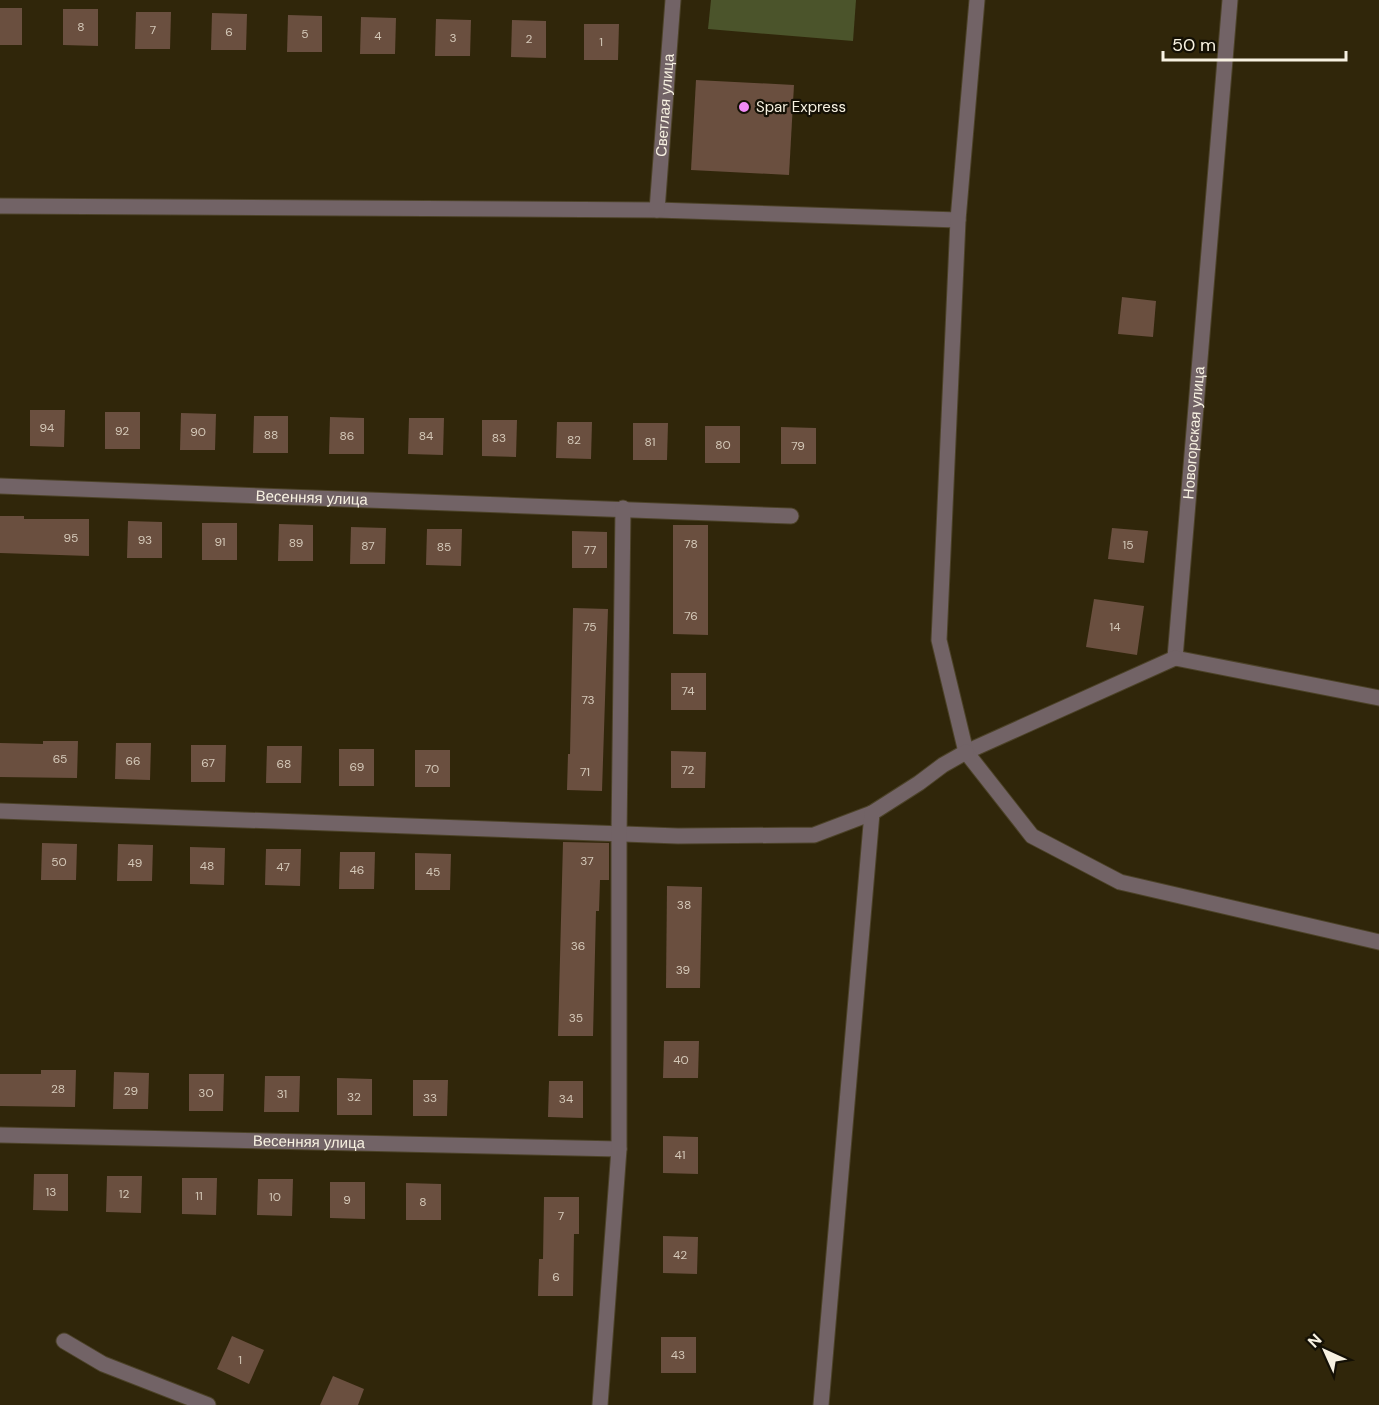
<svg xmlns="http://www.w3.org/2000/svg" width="1379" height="1405" viewBox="0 0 1379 1405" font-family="'DM Sans',sans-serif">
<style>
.green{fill:#4b542b}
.building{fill:#6a4f3f}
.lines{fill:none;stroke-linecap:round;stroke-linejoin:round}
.minor-casing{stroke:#4c4228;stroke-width:17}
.tertiary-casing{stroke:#4c4228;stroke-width:17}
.minor{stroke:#726366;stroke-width:15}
.tertiary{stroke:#726366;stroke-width:15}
.poi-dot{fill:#f08bf5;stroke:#141005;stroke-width:2}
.labels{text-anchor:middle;stroke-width:4.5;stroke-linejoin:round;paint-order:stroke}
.number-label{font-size:12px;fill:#d4c8b8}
.street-label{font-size:15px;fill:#f7f1e1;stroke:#141005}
.poi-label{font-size:15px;fill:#f7f1e1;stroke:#141005;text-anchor:start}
</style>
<rect width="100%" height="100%" fill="#30260a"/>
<path class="green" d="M711,0H856L853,41L708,29Z"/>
<g class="building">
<rect x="0" y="8" width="22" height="37"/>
<path d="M63,9H98V46L63,45Z"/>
<path d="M136,12H171L170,49H135Z"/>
<path d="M212,13L247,14L246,50H211Z"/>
<path d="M288,15L322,16V52H287Z"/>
<path d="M361,17L396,18L395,54H360Z"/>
<path d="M436,19L471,20L470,56H435Z"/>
<path d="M512,20L546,21V58L511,57Z"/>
<path d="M584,24H619L618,60H584Z"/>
<path d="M696,80L794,85L789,175L691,170Z"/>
<path d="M1122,297L1156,301L1153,337L1118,334Z"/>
<path d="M30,410H65L64,447L30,446Z"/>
<rect x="105" y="412" width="35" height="37"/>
<path d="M181,413L216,414L215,450H180Z"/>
<path d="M254,416H288V453H253Z"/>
<path d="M330,417L364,418V454H329Z"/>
<path d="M409,418H444L443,455L408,454Z"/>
<path d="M482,420H517L516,457L482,456Z"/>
<path d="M557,422H592L591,459L556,458Z"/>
<path d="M633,423H668L667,460H633Z"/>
<rect x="705" y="426" width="35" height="37"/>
<path d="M781,427L816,428V464H781Z"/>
<path d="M0,516H24V519H89V556L0,553Z"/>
<path d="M128,521L162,522V558H127Z"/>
<rect x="202" y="523" width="35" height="37"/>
<path d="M279,524L313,525V561H278Z"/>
<path d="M673,525H708V635L673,634Z"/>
<path d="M351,527L386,528L385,564H350Z"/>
<path d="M1112,528L1148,531L1144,563L1108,559Z"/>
<path d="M427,529H462L461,566L426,565Z"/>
<path d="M572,531L607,532V568H572Z"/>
<path d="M1094,599L1144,606L1137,655L1086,647Z"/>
<path d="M573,608L608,609L602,791L567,790L568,754H570Z"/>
<rect x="671" y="673" width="35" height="37"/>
<path d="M43,741H78L77,778L0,777V743L43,744Z"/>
<path d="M116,743H151L150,780L115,779Z"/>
<path d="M191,745H226L225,782H191Z"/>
<path d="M267,746H302L301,783H266Z"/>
<rect x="339" y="749" width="35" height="37"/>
<rect x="415" y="750" width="35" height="37"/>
<path d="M671,751L706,752L705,788H671Z"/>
<path d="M563,842L609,843V880H600L599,911H596L593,1036H558Z"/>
<path d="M42,843L77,844L76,880H41Z"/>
<path d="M118,844L153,845L152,881H117Z"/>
<path d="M190,847L225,848L224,885L190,884Z"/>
<path d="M266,849H301L300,886L265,885Z"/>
<path d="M340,852H375L374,889H339Z"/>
<path d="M415,853L451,854L450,890H415Z"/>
<path d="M667,886L702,887L700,988H666Z"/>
<path d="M664,1041H699L698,1078H663Z"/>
<path d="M41,1070H76L75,1107L0,1106V1074H41Z"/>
<path d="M114,1072L149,1073L148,1109H113Z"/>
<path d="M189,1074H224L223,1111H189Z"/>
<path d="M265,1076H300L299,1112H264Z"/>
<path d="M337,1078L372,1079V1115H337Z"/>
<path d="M413,1080H448L447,1116H413Z"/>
<path d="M549,1081H583V1118L548,1117Z"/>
<path d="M663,1136L698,1137V1174L663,1173Z"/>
<path d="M34,1174H68V1211L33,1210Z"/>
<path d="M107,1176H142L141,1213L106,1212Z"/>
<path d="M182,1178H217L216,1215L182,1214Z"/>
<path d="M258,1179H293L292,1216L257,1215Z"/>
<path d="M330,1182H365V1219L330,1218Z"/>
<path d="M406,1183L441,1184V1220H406Z"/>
<path d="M544,1197H579V1234H574L573,1296H538L539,1259H543Z"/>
<path d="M663,1236L698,1237L697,1274L663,1273Z"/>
<path d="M232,1336L264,1350L249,1384L217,1369Z"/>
<rect x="661" y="1337" width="35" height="36"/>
<path d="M333,1376L364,1389L358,1405H320Z"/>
</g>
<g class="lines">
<g class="minor-casing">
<g id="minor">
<path d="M0,206L657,210L958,220"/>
<path id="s1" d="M657,210L673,0"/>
<path id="s2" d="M0,486L791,516"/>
<path id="s3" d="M1175,658L1230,0"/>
<path d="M1175,658L1379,698"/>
<path d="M966,752L1175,658"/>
<path d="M0,811L678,836L814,835L872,813"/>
<path id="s4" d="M0,1135L619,1149"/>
<path d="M64,1341L103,1364L208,1405"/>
<path d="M600,1405L619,1149V835L623,508"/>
</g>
</g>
<g class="tertiary-casing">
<g id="tertiary">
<path d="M977,0L958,220L939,640L966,752L1032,836L1120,882L1379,942"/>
<path d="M821,1405L872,813L919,783L943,765L966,752"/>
</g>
</g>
<use href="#minor" class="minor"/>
<use href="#tertiary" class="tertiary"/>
</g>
<circle class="poi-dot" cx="744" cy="107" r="6"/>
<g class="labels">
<g class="number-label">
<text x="81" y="31">8</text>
<text x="153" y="34">7</text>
<text x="229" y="36">6</text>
<text x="305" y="38">5</text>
<text x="378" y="40">4</text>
<text x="453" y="42">3</text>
<text x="529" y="43">2</text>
<text x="601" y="46">1</text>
<text x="47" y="432">94</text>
<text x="122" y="435">92</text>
<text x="198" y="436">90</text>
<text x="271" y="439">88</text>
<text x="347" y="440">86</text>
<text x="426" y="440">84</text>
<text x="499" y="442">83</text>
<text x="574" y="444">82</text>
<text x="650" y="446">81</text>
<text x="723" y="449">80</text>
<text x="798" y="450">79</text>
<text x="71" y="542">95</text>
<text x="145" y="544">93</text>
<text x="220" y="546">91</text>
<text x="296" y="547">89</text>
<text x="691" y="548">78</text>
<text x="1128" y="549">15</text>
<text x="368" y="550">87</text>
<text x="444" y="551">85</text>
<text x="590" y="554">77</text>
<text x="691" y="620">76</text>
<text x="590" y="631">75</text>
<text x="1115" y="631">14</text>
<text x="688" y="695">74</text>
<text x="588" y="704">73</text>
<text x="60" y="763">65</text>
<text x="133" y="765">66</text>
<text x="208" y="767">67</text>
<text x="284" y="768">68</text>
<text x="357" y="771">69</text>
<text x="432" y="773">70</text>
<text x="688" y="774">72</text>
<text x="585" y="776">71</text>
<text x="587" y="865">37</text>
<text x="59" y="866">50</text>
<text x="135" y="867">49</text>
<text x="207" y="870">48</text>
<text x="283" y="871">47</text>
<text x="357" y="874">46</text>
<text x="433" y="876">45</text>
<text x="684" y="909">38</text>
<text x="578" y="950">36</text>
<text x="683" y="974">39</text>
<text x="576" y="1022">35</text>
<text x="681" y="1064">40</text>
<text x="58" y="1093">28</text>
<text x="131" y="1095">29</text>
<text x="206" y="1097">30</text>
<text x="282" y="1098">31</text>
<text x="354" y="1101">32</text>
<text x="430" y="1102">33</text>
<text x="566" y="1103">34</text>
<text x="680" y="1159">41</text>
<text x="51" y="1196">13</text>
<text x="124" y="1198">12</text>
<text x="199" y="1200">11</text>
<text x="275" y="1201">10</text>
<text x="347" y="1204">9</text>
<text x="423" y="1206">8</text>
<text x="561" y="1220">7</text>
<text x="680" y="1259">42</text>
<text x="556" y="1281">6</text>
<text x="678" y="1359">43</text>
<text x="240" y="1364">1</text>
</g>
<g class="street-label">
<text dy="5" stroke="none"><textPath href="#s1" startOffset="105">Светлая улица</textPath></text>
<text dy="5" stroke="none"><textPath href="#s3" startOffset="226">Новогорская улица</textPath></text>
<text dy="5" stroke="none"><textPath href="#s2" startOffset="312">Весенняя улица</textPath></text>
<text dy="5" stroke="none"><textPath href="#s4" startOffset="309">Весенняя улица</textPath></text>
</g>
<g class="poi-label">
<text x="756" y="112">Spar Express</text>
</g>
</g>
<g transform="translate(1325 1351) rotate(315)" stroke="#141005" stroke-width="4.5" paint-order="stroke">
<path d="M0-4.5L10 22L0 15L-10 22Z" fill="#f7f1e1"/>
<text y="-9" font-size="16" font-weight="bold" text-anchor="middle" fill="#f7f1e1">N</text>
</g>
<path d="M1163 51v9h183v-9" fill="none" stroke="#f7f1e1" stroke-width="3"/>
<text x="1172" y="51" font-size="18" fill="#f7f1e1" stroke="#141005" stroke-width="4.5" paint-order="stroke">50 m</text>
</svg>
